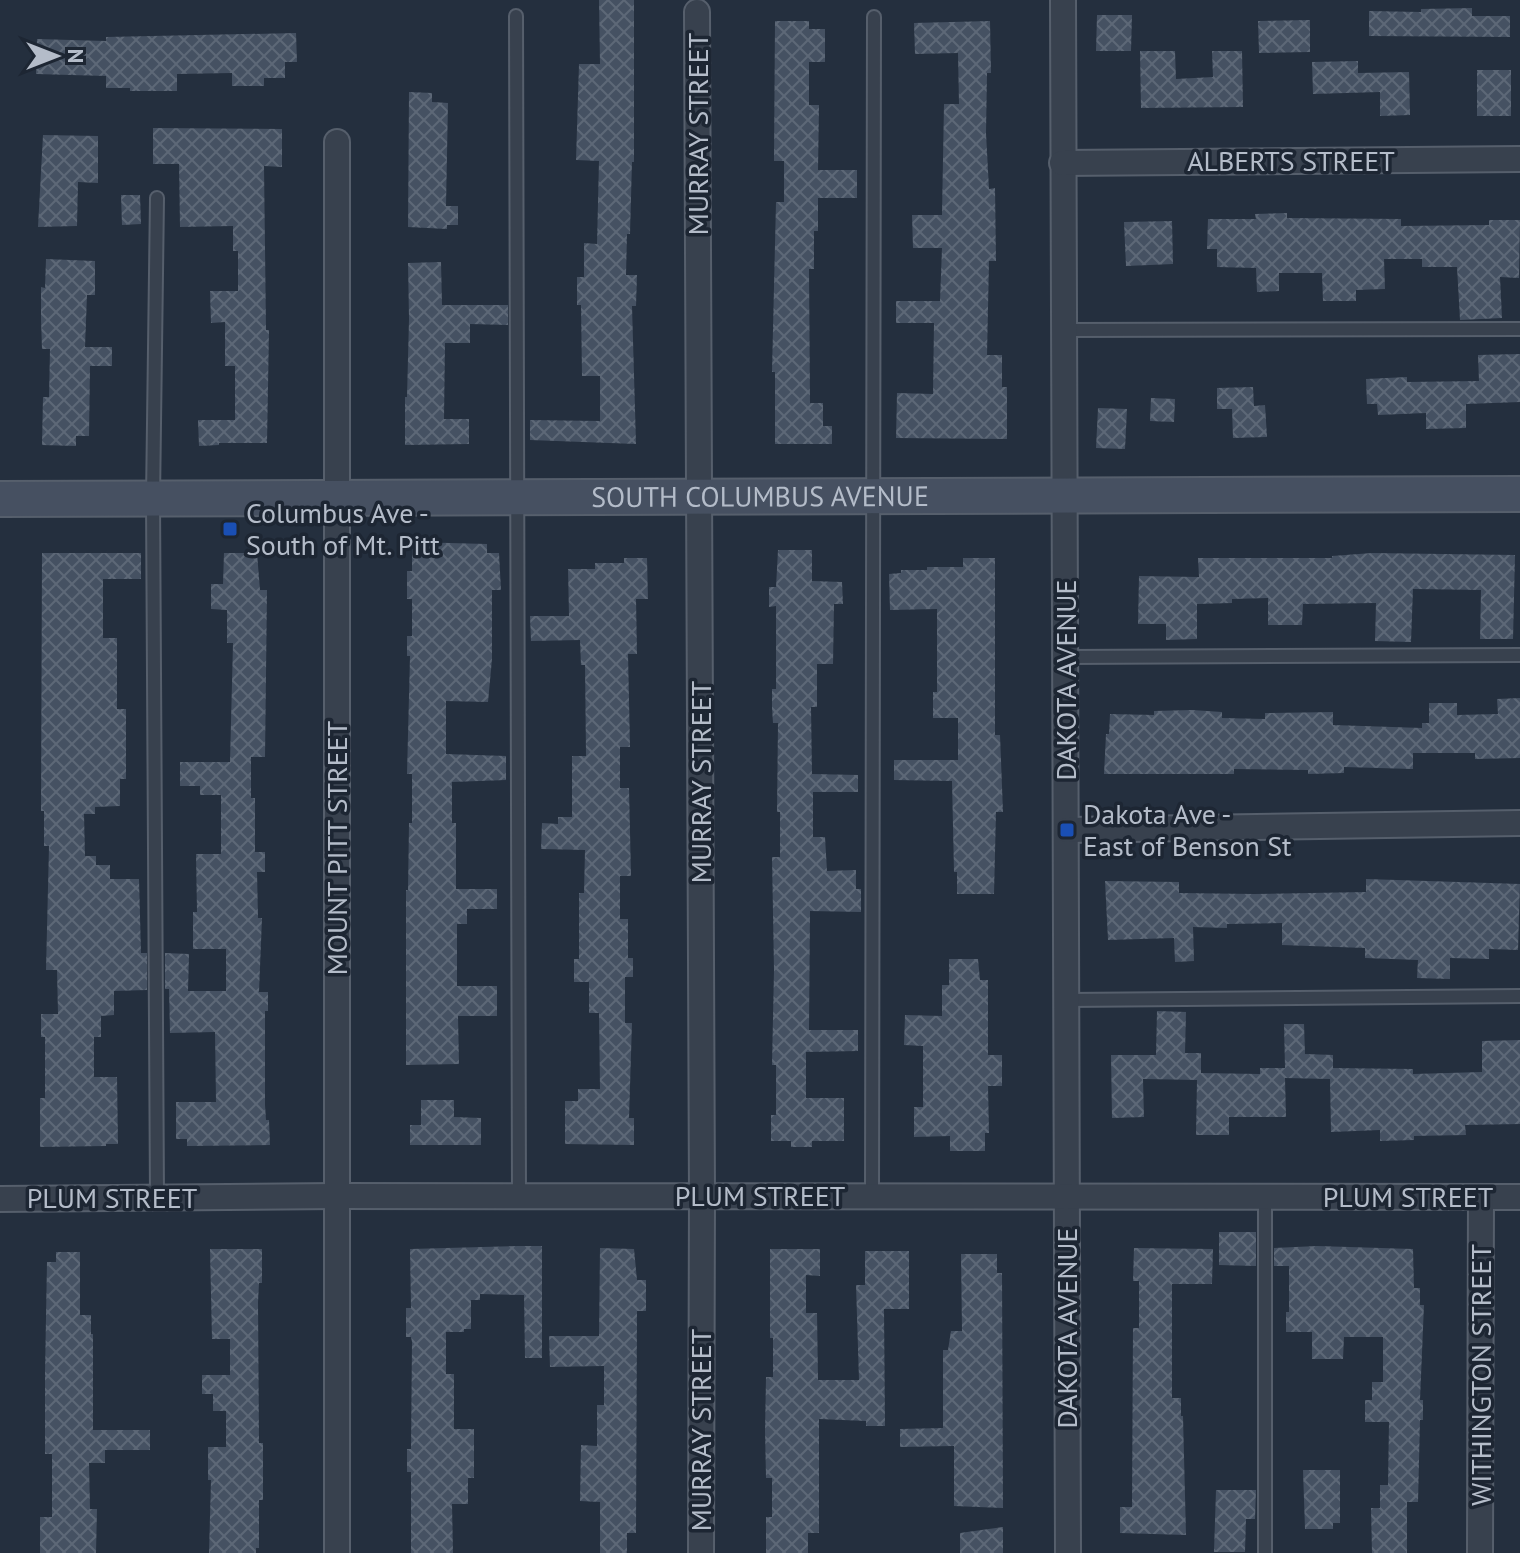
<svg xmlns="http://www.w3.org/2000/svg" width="1520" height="1553" viewBox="0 0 1520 1553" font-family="'PT Sans',sans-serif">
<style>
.building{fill:url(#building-cross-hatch)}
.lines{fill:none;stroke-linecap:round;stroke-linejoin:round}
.lane-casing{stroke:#565f6c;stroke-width:16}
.street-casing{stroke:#565f6c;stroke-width:28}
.secondary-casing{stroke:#565f6c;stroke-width:38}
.lane{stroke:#38414e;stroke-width:12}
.street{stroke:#38414e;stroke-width:24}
.secondary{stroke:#465061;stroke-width:34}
.transit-dot{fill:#1a4fb4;stroke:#1d2633;stroke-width:3}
.labels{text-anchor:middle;stroke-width:7;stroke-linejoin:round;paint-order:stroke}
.street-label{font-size:28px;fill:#b4bcc9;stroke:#1d2633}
.poi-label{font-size:28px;fill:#b4bcc9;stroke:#1d2633;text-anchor:start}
</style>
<defs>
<pattern id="building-cross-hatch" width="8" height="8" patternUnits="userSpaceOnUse" patternTransform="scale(2)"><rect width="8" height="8" fill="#455162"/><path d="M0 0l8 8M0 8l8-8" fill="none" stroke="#5d6877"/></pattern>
</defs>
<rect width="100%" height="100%" fill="#242f3e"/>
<g class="building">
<path d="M599,0H634V162H632L630,234H627L626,275H637L636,306H632L636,444L530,440V420L600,421V376H582L581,305H577V277H584V243L597,244L599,161L576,160L579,64H600Z"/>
<path d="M1472,8V16H1510V37L1369,36V11L1421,12V9Z"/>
<path d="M1097,15H1132L1131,51H1096Z"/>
<path d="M1310,20V52L1259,53L1258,21Z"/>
<path d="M775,21H809V29H825V62H809V105H819L818,170H857V198H818V231H814V269H809L810,403H823V426H832V444H775V372H772L776,202H784V161H774Z"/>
<path d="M990,21L991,73H987L986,133L989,189L995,188L996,261H989L987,355H1002V387H1007V439L896,438L897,393L933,394L934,323H896V301H940L942,248H913L912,215H942L944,104H959L958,53L915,54L914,23Z"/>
<path d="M296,33L297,62H285V78H264V86H232V73L177,74V91H130V88H106V76L36,74L37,39L106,41V37Z"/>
<path d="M1140,51H1175L1176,79L1213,77L1212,51H1242L1243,107L1141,108Z"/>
<path d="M1358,61V73L1409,72L1410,115L1380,116V92L1313,94L1312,62Z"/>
<rect x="1477" y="70" width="34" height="46"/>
<path d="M409,92L432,93V102L448,103L446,206H458V225H447V229L408,227Z"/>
<path d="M153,128L282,129V167L264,166L266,330H269L267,443H219V445L199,446L198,420H235V366H225V322L211,323L210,291H238V251H233V226L180,227L179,164H153Z"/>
<path d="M43,135L98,136V183L78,182L77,226L38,227Z"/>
<path d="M121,195H140L141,224L122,225Z"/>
<path d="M1287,213V218L1401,219V226L1489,225V220H1520L1519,278L1500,277L1502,318L1460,320L1457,267H1422V259H1384L1385,289L1356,290V301H1323L1322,273H1279V291L1257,292L1256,268L1217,267V249H1207L1208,219H1256L1255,214Z"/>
<path d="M1172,221L1173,264L1126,266L1124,222Z"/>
<path d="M46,259L95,261V295H87L85,347H112V366H90L89,436H76V446L42,445L43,397H49L50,349H42L41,320V287L45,288Z"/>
<path d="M441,262L442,305H508V325L470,324V343H445L444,419H469V444L405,445V397H407L409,319L408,263Z"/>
<path d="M1520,354V402L1466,404V428L1426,429V413L1378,415L1377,404H1367L1366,379L1407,377V382L1479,381L1478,355Z"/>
<path d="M1253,387L1254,406L1265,405L1267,437L1233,438L1232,409H1217V388Z"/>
<path d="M1151,398L1175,399L1174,422L1150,421Z"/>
<path d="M1098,408L1127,409L1125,449L1096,448Z"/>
<path d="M412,542L487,544V553H499L501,590H492V659L488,702L446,701V754L506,756V780L452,782V823H456V889H497V909H467V924H457V986H497V1016H458L459,1064L406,1065V890H408L409,823H412V774H407L410,656H407V636H412V599H407V571H412Z"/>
<path d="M778,550H812V581L842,582L843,604H834L833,664H817V707H811L812,774L858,775V792H813V837H825L827,871L856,870V889H861V912L810,911L809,1030H858V1051L806,1052V1098H844V1141H812V1147H791V1141H771V1115H776V1065H772L774,970L772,857H780V812H777L778,723H773L772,708V689H776V606L769,607V587H776Z"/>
<path d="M42,553H141V579H103V638H117V709H126V779H120V806L95,807V814H84L85,856H96V865H110V879H139L141,953H147V990L114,991V1015L101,1016V1037H94V1077H117L118,1144H106V1146L40,1147V1098H45V1037H41V1014H58L57,970H46L49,846H44V811H41Z"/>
<path d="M224,553H257L260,590H267L265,757H251V798H255V852H265V872H257L258,918H262L259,992H268V1011H265V1105L266,1120H269L270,1145L187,1146V1139H176V1102H216L215,1032L170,1033L169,989H165V953L189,954L188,991H226V949H193V912H197L196,854H221V795H200V786H180V762H230L233,643H227V610L211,609V584H223Z"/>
<path d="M1372,553L1515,555L1513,639H1480L1481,590L1413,589L1411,642L1375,641L1376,603L1303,604L1302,625H1268V598L1232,599V603L1197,604V639L1166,640V624H1138L1139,576L1199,577L1198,558H1332V556Z"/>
<path d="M624,558H647L648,599H636L637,654H628L630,747H620V788H629L631,876H620V919H628V958H633V977H625V1023H632L629,1118H634V1145L565,1144V1101H578V1089H600L599,1013H589V982H574V959H579V893H584L585,850L541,849L542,823L558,824V817H572V756H586L585,665H581L580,640L531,641L530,616H569L568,569H595V563H624Z"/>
<path d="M963,558H995V735H1000L1003,812H996L994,894H957V872H954L952,781L894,780V760H958V718H933V692H937V609L890,610L889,574L901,573V570H927V567H963Z"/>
<path d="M1520,698V758L1475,759V753H1413V769L1344,767V773L1308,774V770L1234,769V774H1104L1106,734H1109L1110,714L1154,715V711L1192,710L1222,712V718L1265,719V713L1333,712V725L1422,728V723H1429V703H1457V715L1498,714L1497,699Z"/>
<path d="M1366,879L1520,884L1518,950L1489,949V959L1450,958V979L1417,978L1418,960L1365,958V948L1282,945V923L1227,924V928L1193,927L1194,961L1175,962L1174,938L1108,940L1105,881L1179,882V893L1254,894L1366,892Z"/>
<path d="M949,959H978L980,980H988V1055H1002V1086H988L989,1133H985V1151H950V1136L914,1137V1107H923V1046L904,1045L905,1015L942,1016V985H949Z"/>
<path d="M1157,1011L1186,1012L1185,1053H1201V1073L1260,1074V1068H1285L1284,1024H1304L1305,1054L1333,1055V1068L1413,1069V1074L1482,1072V1041L1520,1040V1124L1465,1125L1466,1135L1414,1136V1140L1380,1141V1130L1331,1132L1330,1079L1285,1078L1286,1117H1229V1135H1196L1197,1080L1143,1079L1144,1117L1112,1118L1111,1055H1156Z"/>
<path d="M421,1100H454V1117L481,1118V1145H410V1125H421Z"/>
<path d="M1219,1232H1256V1266L1219,1265Z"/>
<path d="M519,1246H542V1358H525L524,1295L480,1294V1300H471V1329H464V1332H446V1374H454V1429H474V1478H468V1504H452L453,1553H411V1472H407V1449H411L412,1342L411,1337H406V1308H411L410,1249Z"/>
<path d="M1317,1246L1413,1249L1414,1288H1420V1305H1424L1420,1400H1423V1420H1420L1418,1502H1407V1553H1372L1371,1508H1380V1485H1388L1389,1422H1365V1400H1372V1382H1383V1337H1344L1343,1359H1312V1332H1286V1312H1289V1266H1274V1248Z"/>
<path d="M600,1248L634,1249L637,1280H646V1311H637L636,1533H627V1553H600V1502L580,1501L581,1445L597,1446V1405H604V1366L550,1367L549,1336H599Z"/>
<path d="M1134,1248L1213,1249L1212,1284H1172V1398H1181V1416H1183L1186,1535L1120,1533V1507H1132L1133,1328H1139V1281H1133Z"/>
<path d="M210,1249H262V1283H259L258,1302L259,1443H263V1500H259V1548H256V1553H209L211,1480H208V1447H226V1411H213V1394H202V1375H230V1339H212Z"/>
<path d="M770,1249H820V1276L806,1275V1313H817L818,1380H859L856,1285H865V1251H909V1309H884L885,1426H866V1421L819,1419V1533H808V1553H766V1517H772V1478H766L765,1431L766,1377H773V1338H770Z"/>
<path d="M56,1252H80V1315H91V1334H93V1430H150V1450H105V1463H89L90,1509H97L96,1553H40V1517H52V1454H45V1373L47,1262H56Z"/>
<path d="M961,1254H997V1273H1002L1003,1508L954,1506V1446L900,1447V1429L943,1428V1350H948L951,1331H962Z"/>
<path d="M1303,1470H1340V1523H1333V1529H1305Z"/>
<path d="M1216,1490H1256L1255,1519H1246L1245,1552H1214Z"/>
<path d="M1003,1527V1553H960V1533Z"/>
</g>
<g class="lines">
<g class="lane-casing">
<g id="lane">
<path d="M516,16L519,1196"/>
<path d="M157,198L153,499L157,1197"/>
<path d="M1064,330L1520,329"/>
<path d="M1067,657L1520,655"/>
<path d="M1067,1000L1520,996"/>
<path d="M872,1196L874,17"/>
<path d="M1265,1197V1553"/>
</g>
</g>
<g class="street-casing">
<g id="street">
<path d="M1063,0L1068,1553"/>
<path d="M697,12L702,1196L701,1553"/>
<path d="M1062,163L1520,159"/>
<path d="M1067,830L1520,823"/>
<path d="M0,1199L337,1196L1520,1197"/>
<path d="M337,1553V142"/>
<path d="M1480,1553L1481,1197"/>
</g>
</g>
<g class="secondary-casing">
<g id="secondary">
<path id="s1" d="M0,499L1520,494"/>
</g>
</g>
<use href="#lane" class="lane"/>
<use href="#street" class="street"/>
<use href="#secondary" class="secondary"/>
</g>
<g class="transit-dot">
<rect x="222" y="521" width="16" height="16" rx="4"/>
<rect x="1059" y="822" width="16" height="16" rx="4"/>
</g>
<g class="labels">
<g class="street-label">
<text transform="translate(698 134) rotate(-90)" y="10">MURRAY STREET</text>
<text x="1291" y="171">ALBERTS STREET</text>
<text dy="10" stroke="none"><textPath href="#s1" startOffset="760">SOUTH COLUMBUS AVENUE</textPath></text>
<text transform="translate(1066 680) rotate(-90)" y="10">DAKOTA AVENUE</text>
<text transform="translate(701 782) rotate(-90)" y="10">MURRAY STREET</text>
<text transform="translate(337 848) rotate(-90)" y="10">MOUNT PITT STREET</text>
<text x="760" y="1206">PLUM STREET</text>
<text x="1408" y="1207">PLUM STREET</text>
<text x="112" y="1208">PLUM STREET</text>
<text transform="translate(1067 1328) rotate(-90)" y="10">DAKOTA AVENUE</text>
<text transform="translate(1481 1375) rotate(-90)" y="10">WITHINGTON STREET</text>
<text transform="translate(701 1430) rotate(-90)" y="10">MURRAY STREET</text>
</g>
<g class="poi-label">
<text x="246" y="523">Columbus Ave -<tspan x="246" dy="32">South of Mt. Pitt</tspan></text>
<text x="1083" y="824">Dakota Ave -<tspan x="1083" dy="32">East of Benson St</tspan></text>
</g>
</g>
<g transform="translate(56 56) rotate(90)" stroke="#1d2633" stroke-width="6" paint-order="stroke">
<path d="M0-6L14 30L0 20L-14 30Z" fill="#b4bcc9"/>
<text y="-12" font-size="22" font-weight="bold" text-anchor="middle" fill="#b4bcc9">N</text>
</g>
</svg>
